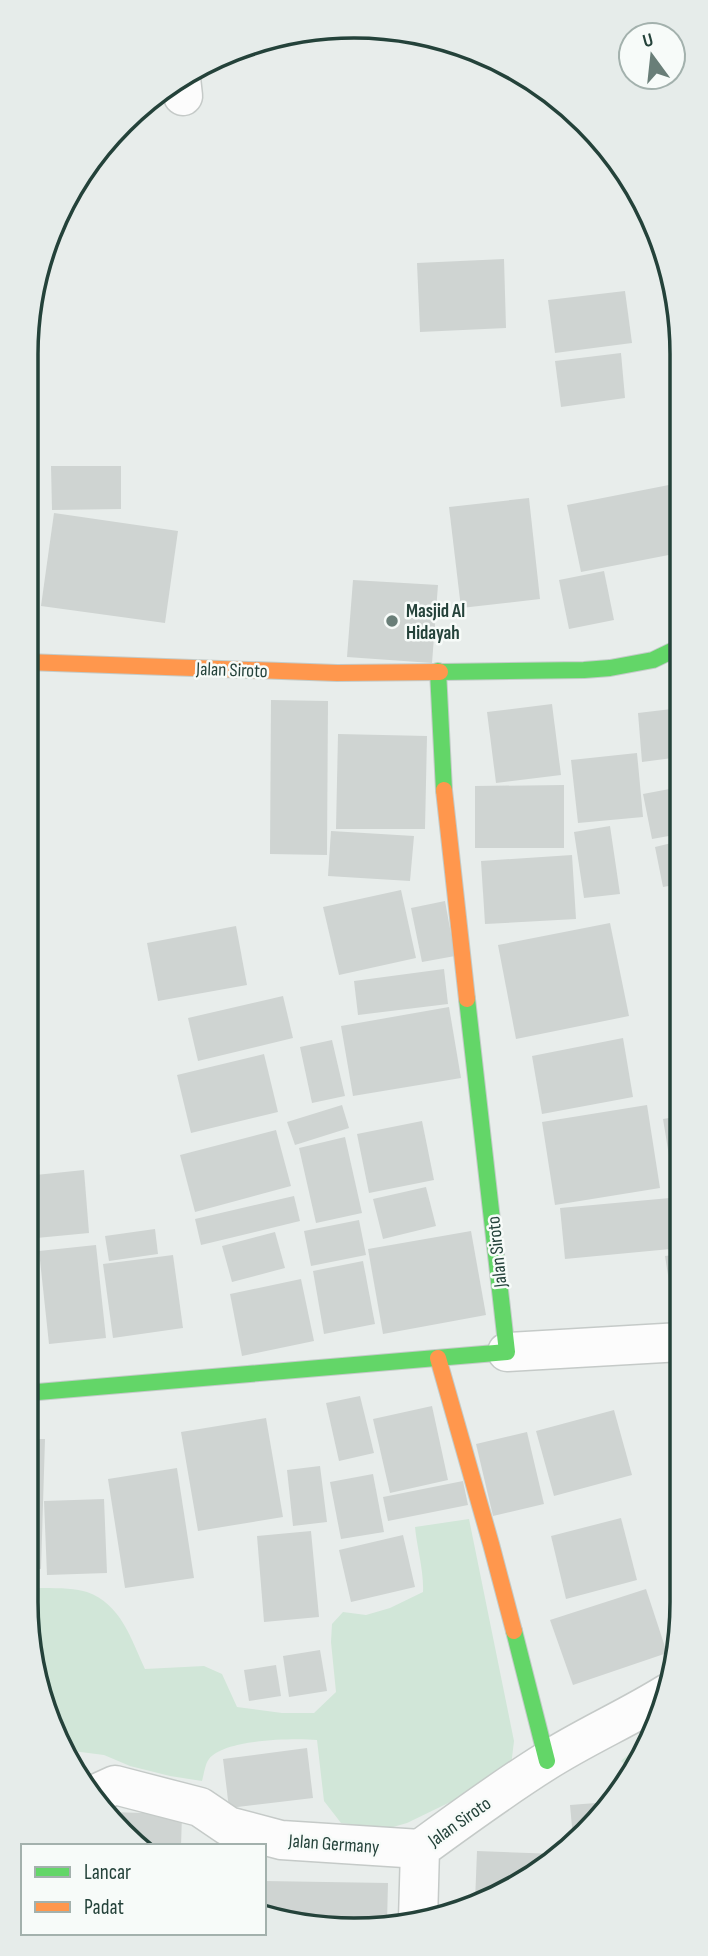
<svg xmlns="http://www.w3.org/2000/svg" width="708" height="1956" viewBox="0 0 708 1956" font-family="'Sofia Sans Condensed',sans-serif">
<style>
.green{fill:#d1e6d8}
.building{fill:#cfd4d2}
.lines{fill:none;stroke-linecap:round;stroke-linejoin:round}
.street-casing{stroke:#c5cac8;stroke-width:41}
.fast-casing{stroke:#c3cbc8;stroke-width:18}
.slow-casing{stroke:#c3cbc8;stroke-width:18}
.street{stroke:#fcfcfc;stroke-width:38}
.fast{stroke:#63d668;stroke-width:16}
.slow{stroke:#ff974d;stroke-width:16}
.poi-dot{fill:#697e78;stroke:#f7fbf9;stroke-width:2.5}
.labels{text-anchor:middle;stroke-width:5;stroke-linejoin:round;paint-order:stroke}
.poi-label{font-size:19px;font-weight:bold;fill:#24423a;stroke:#f7fbf9;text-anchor:start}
.street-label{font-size:19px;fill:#24423a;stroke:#f7fbf9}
.rim{fill:none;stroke:#24423a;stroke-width:3.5}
</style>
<rect width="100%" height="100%" fill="#e8edeb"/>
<g class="green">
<path d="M469,1519L514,1741L511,1766L471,1792L407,1823L386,1829L341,1823L324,1801L317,1740C293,1738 224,1739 209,1759C205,1764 204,1774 202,1781L170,1776L130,1766L104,1755L65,1750L51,1727L26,1602V1588C42,1588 74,1587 87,1592C121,1604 131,1639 145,1669L204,1666L222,1674L237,1707L282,1713H314L336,1692L331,1642L332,1624L343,1612L366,1615L390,1608L423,1592C424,1571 417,1548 415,1527Z"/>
<path d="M647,1739L632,1772L621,1761Z"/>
</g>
<g class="building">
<path d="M504,259L506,328L420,332L417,263Z"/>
<path d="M625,291L632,343L555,353L548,300Z"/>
<path d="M621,353L625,398L561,407L555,361Z"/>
<path d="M51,466H121V509L52,510Z"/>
<path d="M679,483V553L581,572L567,505Z"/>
<path d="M529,498L540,599L461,608L449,507Z"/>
<path d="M54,513L178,531L165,623L41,606Z"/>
<path d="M26,527H33L28,577H26Z"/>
<path d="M604,571L614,620L569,629L559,580Z"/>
<path d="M353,580L438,585L432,663L347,657Z"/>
<path d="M271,700L328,701L327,855L270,854Z"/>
<path d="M552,704L561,775L496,783L487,712Z"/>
<path d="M680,708V757L642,762L638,713Z"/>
<path d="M338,734L427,736L425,829H336Z"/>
<path d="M637,753L643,817L578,823L571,760Z"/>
<path d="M564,785V848H475V786Z"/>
<path d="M680,787V834L652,839L643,794Z"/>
<path d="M610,826L620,894L584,898L574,832Z"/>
<path d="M331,831L414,836L410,881L328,876Z"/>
<path d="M680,841V884L663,887L655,847Z"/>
<path d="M572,855L576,919L485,924L481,861Z"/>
<path d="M401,890L416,958L339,975L323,907Z"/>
<path d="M445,901L455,956L422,962L411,908Z"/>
<path d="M610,923L629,1016L516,1039L498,945Z"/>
<path d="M236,926L247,985L158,1001L147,943Z"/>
<path d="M444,969L448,1004L358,1015L354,981Z"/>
<path d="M283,996L293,1038L198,1061L188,1018Z"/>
<path d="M449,1007L461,1078L353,1096L341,1026Z"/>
<path d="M623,1038L633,1097L542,1114L532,1056Z"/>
<path d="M332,1040L345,1096L312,1103L300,1047Z"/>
<path d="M264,1054L278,1112L191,1133L177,1075Z"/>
<path d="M342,1105L349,1128L295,1145L287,1122Z"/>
<path d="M647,1105L660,1188L555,1205L542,1122Z"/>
<path d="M681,1116V1192H675L663,1119Z"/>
<path d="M422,1121L434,1180L369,1193L357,1134Z"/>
<path d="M276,1130L291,1186L195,1212L180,1155Z"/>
<path d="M345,1137L362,1213L316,1223L299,1148Z"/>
<path d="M84,1170L89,1233L26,1239V1176Z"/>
<path d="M426,1187L436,1226L383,1239L373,1199Z"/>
<path d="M294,1196L300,1221L201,1245L195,1219Z"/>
<path d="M681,1197V1248L565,1259L560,1208Z"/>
<path d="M359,1220L366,1255L311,1266L304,1231Z"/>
<path d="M155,1229L158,1254L109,1261L105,1236Z"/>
<path d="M471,1231L486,1315L383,1334L368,1249Z"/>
<path d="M275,1232L285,1268L232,1282L222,1246Z"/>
<path d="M96,1245L106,1338L49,1344L39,1251Z"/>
<path d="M681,1254V1337L678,1338L665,1256Z"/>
<path d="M173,1255L183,1328L113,1338L103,1264Z"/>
<path d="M363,1261L375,1324L324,1334L313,1271Z"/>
<path d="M301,1279L314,1341L242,1356L230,1294Z"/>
<path d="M360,1396L374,1453L339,1461L326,1403Z"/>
<path d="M432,1406L448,1480L390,1493L373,1419Z"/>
<path d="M614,1410L632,1475L554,1496L536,1431Z"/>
<path d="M266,1418L283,1517L198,1531L181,1432Z"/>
<path d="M527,1432L544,1504L493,1516L476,1444Z"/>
<path d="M26,1439H45L41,1569L26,1568Z"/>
<path d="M320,1466L327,1522L293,1526L287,1470Z"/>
<path d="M177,1468L194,1578L125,1588L108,1479Z"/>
<path d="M373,1474L384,1532L341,1539L330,1482Z"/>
<path d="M463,1481L468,1505L388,1521L383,1497Z"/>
<path d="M104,1499L107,1573L47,1575L44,1501Z"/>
<path d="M621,1518L637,1580L566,1599L551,1536Z"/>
<path d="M311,1531L319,1617L264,1622L257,1536Z"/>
<path d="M403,1535L415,1587L351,1602L339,1550Z"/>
<path d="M646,1589L667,1653L573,1685L550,1620Z"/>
<path d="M320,1650L327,1691L289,1697L283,1656Z"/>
<path d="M276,1665L281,1696L249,1701L244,1670Z"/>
<path d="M307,1748L313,1798L229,1808L223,1759Z"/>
<path d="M609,1802L573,1838L570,1805Z"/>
<path d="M108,1812L182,1814L181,1846H144L108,1818Z"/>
<path d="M477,1851L557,1854L536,1874L475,1902Z"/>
<path d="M264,1881L388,1883L387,1922L312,1927L264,1913Z"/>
</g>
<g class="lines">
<g class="street-casing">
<g id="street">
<path d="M181,78L183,96"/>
<path d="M507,1352L681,1342"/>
<path d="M93,1795L115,1785L200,1807L228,1826L281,1840L420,1849"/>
<path d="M418,1920L420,1849C461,1819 502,1789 545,1762C584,1737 628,1718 668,1693"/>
</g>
</g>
<g class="fast-casing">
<g id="fast">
<path d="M438,671L444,790"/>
<path d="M440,672L584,670L610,668L653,660L680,647"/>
<path d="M26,1393L507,1352L467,999"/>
<path d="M514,1631L547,1761"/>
</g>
</g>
<g class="slow-casing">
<g id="slow">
<path d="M26,662L337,673L440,672"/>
<path d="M444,790L467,999"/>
<path d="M438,1358L491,1544L514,1631"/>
</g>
</g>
<use href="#street" class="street"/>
<use href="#fast" class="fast"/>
<use href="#slow" class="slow"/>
</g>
<circle class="poi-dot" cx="392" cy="621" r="7"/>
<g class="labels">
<g class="poi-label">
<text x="406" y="617">Masjid Al<tspan x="406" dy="22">Hidayah</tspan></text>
</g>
<g class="street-label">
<text transform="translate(232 669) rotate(2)" y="7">Jalan Siroto</text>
<text transform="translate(496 1252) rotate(-96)" y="7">Jalan Siroto</text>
<text transform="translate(459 1821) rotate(-35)" y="7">Jalan Siroto</text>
<text transform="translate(334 1843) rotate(4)" y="7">Jalan Germany</text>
</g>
</g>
<path d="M0 0H708V1956H0ZM354 38H354A316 316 0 0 1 670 354V1602A316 316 0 0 1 354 1918H354A316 316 0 0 1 38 1602V354A316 316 0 0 1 354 38Z" fill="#e6ecea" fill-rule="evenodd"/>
<path class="rim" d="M354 38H354A316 316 0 0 1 670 354V1602A316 316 0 0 1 354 1918H354A316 316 0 0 1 38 1602V354A316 316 0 0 1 354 38Z"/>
<rect x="21" y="1844" width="245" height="91" fill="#f7fbf9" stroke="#a3b1ad" stroke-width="2"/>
<rect x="35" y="1867" width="35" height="10" fill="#63d668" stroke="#a3b1ad" stroke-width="2"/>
<text x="84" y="1879" font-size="21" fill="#24423a">Lancar</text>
<rect x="35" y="1902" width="35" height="10" fill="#ff974d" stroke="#a3b1ad" stroke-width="2"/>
<text x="84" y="1914" font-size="21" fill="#24423a">Padat</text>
<g transform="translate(652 56) rotate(345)"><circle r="33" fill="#f7fbf9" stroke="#a3b1ad" stroke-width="2"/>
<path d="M0-5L12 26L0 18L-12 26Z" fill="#697e78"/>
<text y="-10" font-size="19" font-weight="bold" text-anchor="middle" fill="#24423a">U</text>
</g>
</svg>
